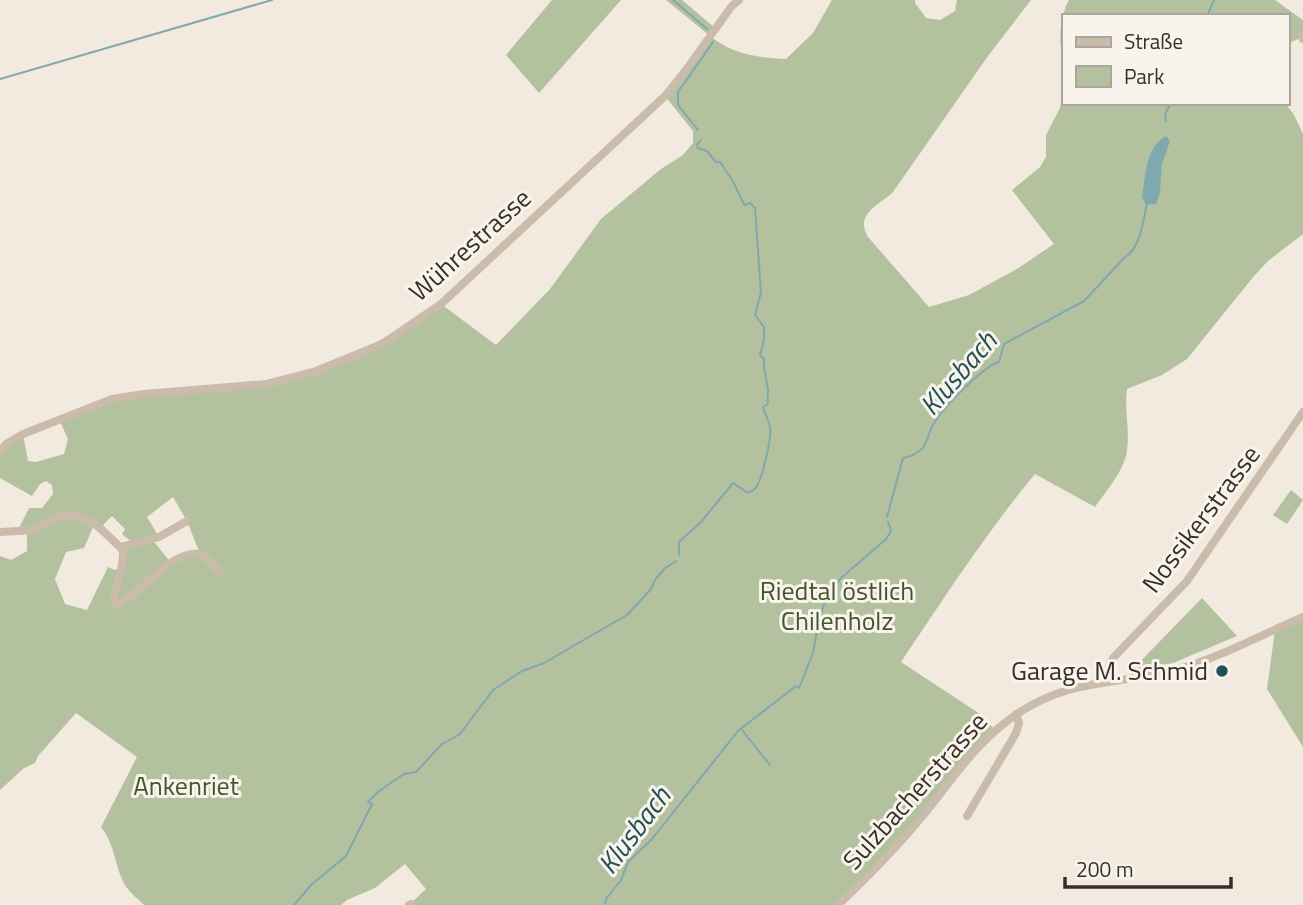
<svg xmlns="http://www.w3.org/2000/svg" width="1303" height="905" viewBox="0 0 1303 905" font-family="'Titillium Web',sans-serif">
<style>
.green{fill:#b3c19f;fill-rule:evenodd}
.water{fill:#7fa9ae}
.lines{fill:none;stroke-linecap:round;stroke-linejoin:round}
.stream{stroke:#7fa9ae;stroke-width:2}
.minor{stroke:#cabbab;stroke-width:8}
.poi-dot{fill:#215158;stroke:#f9f4eb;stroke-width:2.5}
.labels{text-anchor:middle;stroke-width:6;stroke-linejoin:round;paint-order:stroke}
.street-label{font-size:26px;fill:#382f2a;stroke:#f9f4eb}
.park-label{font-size:26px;fill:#45552f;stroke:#f9f4eb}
.poi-label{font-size:26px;fill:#382f2a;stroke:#f9f4eb;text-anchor:end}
.water-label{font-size:28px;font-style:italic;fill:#215158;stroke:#f9f4eb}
</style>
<rect width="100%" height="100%" fill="#f2eadf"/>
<g class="green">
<path d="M552,0H621L539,93L506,55Z"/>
<path d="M666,0H682L715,28L710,36C732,54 758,58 786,59L813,33L832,0H915V3L926,18L940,20L955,11L957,0H1031L988,56L893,192C880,205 854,213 868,237L929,307L969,295L1017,269L1054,244L1012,190L1040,167L1046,157V135L1060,108L1063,93V103H1285L1294,115L1303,134V234L1268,261L1254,276L1187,359L1162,375L1127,389C1124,410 1130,429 1127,450C1125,470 1106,491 1095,507L1035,474C986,533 944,598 901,662L980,714L995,730L910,831L838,905H409L426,889L405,864L375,888L347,900L341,905H144C136,897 126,890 122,879C114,861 114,843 101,827L137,757L76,713L38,756L35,763L24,768L0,790V556L11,560L27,551V531L18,530L29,508H42L53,494L52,485L46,481L40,484L32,496L0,478V451L23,434L28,461L36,462L64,454L68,439L59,419L112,399L266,384L351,358L441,304L496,345L550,289L601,219L661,169L683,155L693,143V131L665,96L710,36ZM173,497L187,521L200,554L171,563L152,539L159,537L147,517ZM112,516L125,529L122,534L133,543L123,550V565L115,570L108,567L87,610L65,604L55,579L66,552L84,548L94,525L100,528Z"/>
<path d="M1069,0H1275L1303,20V37L1287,44V16H1063V58C1058,41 1060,16 1069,0Z"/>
<path d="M1291,490L1303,500L1287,524L1273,515Z"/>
<path d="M1202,598L1237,636L1173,663L1132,670Z"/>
<path d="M1303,614V747L1267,689L1275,630Z"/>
</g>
<path class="water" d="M1166,136L1170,141L1162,164L1160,192L1156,204L1146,205L1142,197C1146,176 1145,147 1166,136Z"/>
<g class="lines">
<g class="stream">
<path d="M673,0L707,29"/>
<path d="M1207,16L1214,0"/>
<path d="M0,79L272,0"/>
<path d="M1166,121L1165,114L1171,103"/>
<path d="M698,130L678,105V92L713,42"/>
<path d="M887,517L903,458C910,457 916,454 922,449C928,443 929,428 936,420C945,406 985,365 999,362L1004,344L1084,301L1125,257C1141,248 1143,220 1147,203"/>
<path d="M679,555V542L701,522L733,483L748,493C753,490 754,491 757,486C762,479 772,437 770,428C769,420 765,415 763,407L768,404C767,399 768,395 768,391C767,380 763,371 764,359L760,355L764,340V327L755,315L761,292L755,208L750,203L745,205C739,198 737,187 732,180C728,173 724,168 720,162H716L707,151L698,148L697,144L701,140"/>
<path d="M742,730L770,765"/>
<path d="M294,905L311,885L346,856L372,804L368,802L379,791L404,774L416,772L442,744L460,734L493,690L522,671L544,663L627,615L651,589L655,580L664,569L676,561"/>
<path d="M605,905L606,899L621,880L628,862L652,839L738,731L796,686L799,688L813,653L818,624L824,604L840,579L886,539L891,531L888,522"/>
</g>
<g class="minor">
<path d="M1303,37V39"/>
<path d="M0,451L6,444L23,434L112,399L144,394L266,384L316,371L382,344L441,304L665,96L686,70L731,7L739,0"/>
<path d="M0,532L34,530L58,517L72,515L88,520L100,528L123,550C124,569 116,583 114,600L118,605C140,594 173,549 199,554C207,556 215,567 220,572"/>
<path d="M120,547L159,537L187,521"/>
<path d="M1110,680L1109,667L1113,658L1187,581L1303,412"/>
<path d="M967,816L1016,733L1019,723L1016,714"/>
<path d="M409,905L411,904"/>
<path d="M838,905C869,876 899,845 926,812C954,777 979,739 1017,714C1069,678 1117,685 1175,670C1219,658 1261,635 1303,617"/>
</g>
</g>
<circle class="poi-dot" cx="1222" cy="671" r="7"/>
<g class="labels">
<g class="street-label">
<text transform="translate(470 245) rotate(-42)" y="9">Wührestrasse</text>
<text transform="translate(1201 519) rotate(-53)" y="9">Nossikerstrasse</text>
<text transform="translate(915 791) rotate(-48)" y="9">Sulzbacherstrasse</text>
</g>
<g class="park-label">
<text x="837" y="600">Riedtal östlich<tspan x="837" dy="30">Chilenholz</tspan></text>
<text x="186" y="795">Ankenriet</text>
</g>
<g class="poi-label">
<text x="1208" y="680">Garage M. Schmid</text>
</g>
<g class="water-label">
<text transform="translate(958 373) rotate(-49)" y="10">Klusbach</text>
<text transform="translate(634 830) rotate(-53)" y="10">Klusbach</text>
</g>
</g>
<rect x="1062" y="14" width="228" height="91" fill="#f9f4eb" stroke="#aca59e" stroke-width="2"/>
<rect x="1076" y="37" width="35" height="10" fill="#cabbab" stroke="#aca59e" stroke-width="2"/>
<text x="1124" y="49" font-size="21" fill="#382f2a">Straße</text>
<rect x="1076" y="66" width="35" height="21" fill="#b3c19f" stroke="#aca59e" stroke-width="2"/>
<text x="1124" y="84" font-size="21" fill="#382f2a">Park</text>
<path d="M1065 877v10h166v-10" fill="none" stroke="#382f2a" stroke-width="3.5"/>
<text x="1076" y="877" font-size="21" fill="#382f2a" stroke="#f9f4eb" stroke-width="5" paint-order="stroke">200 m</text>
</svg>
